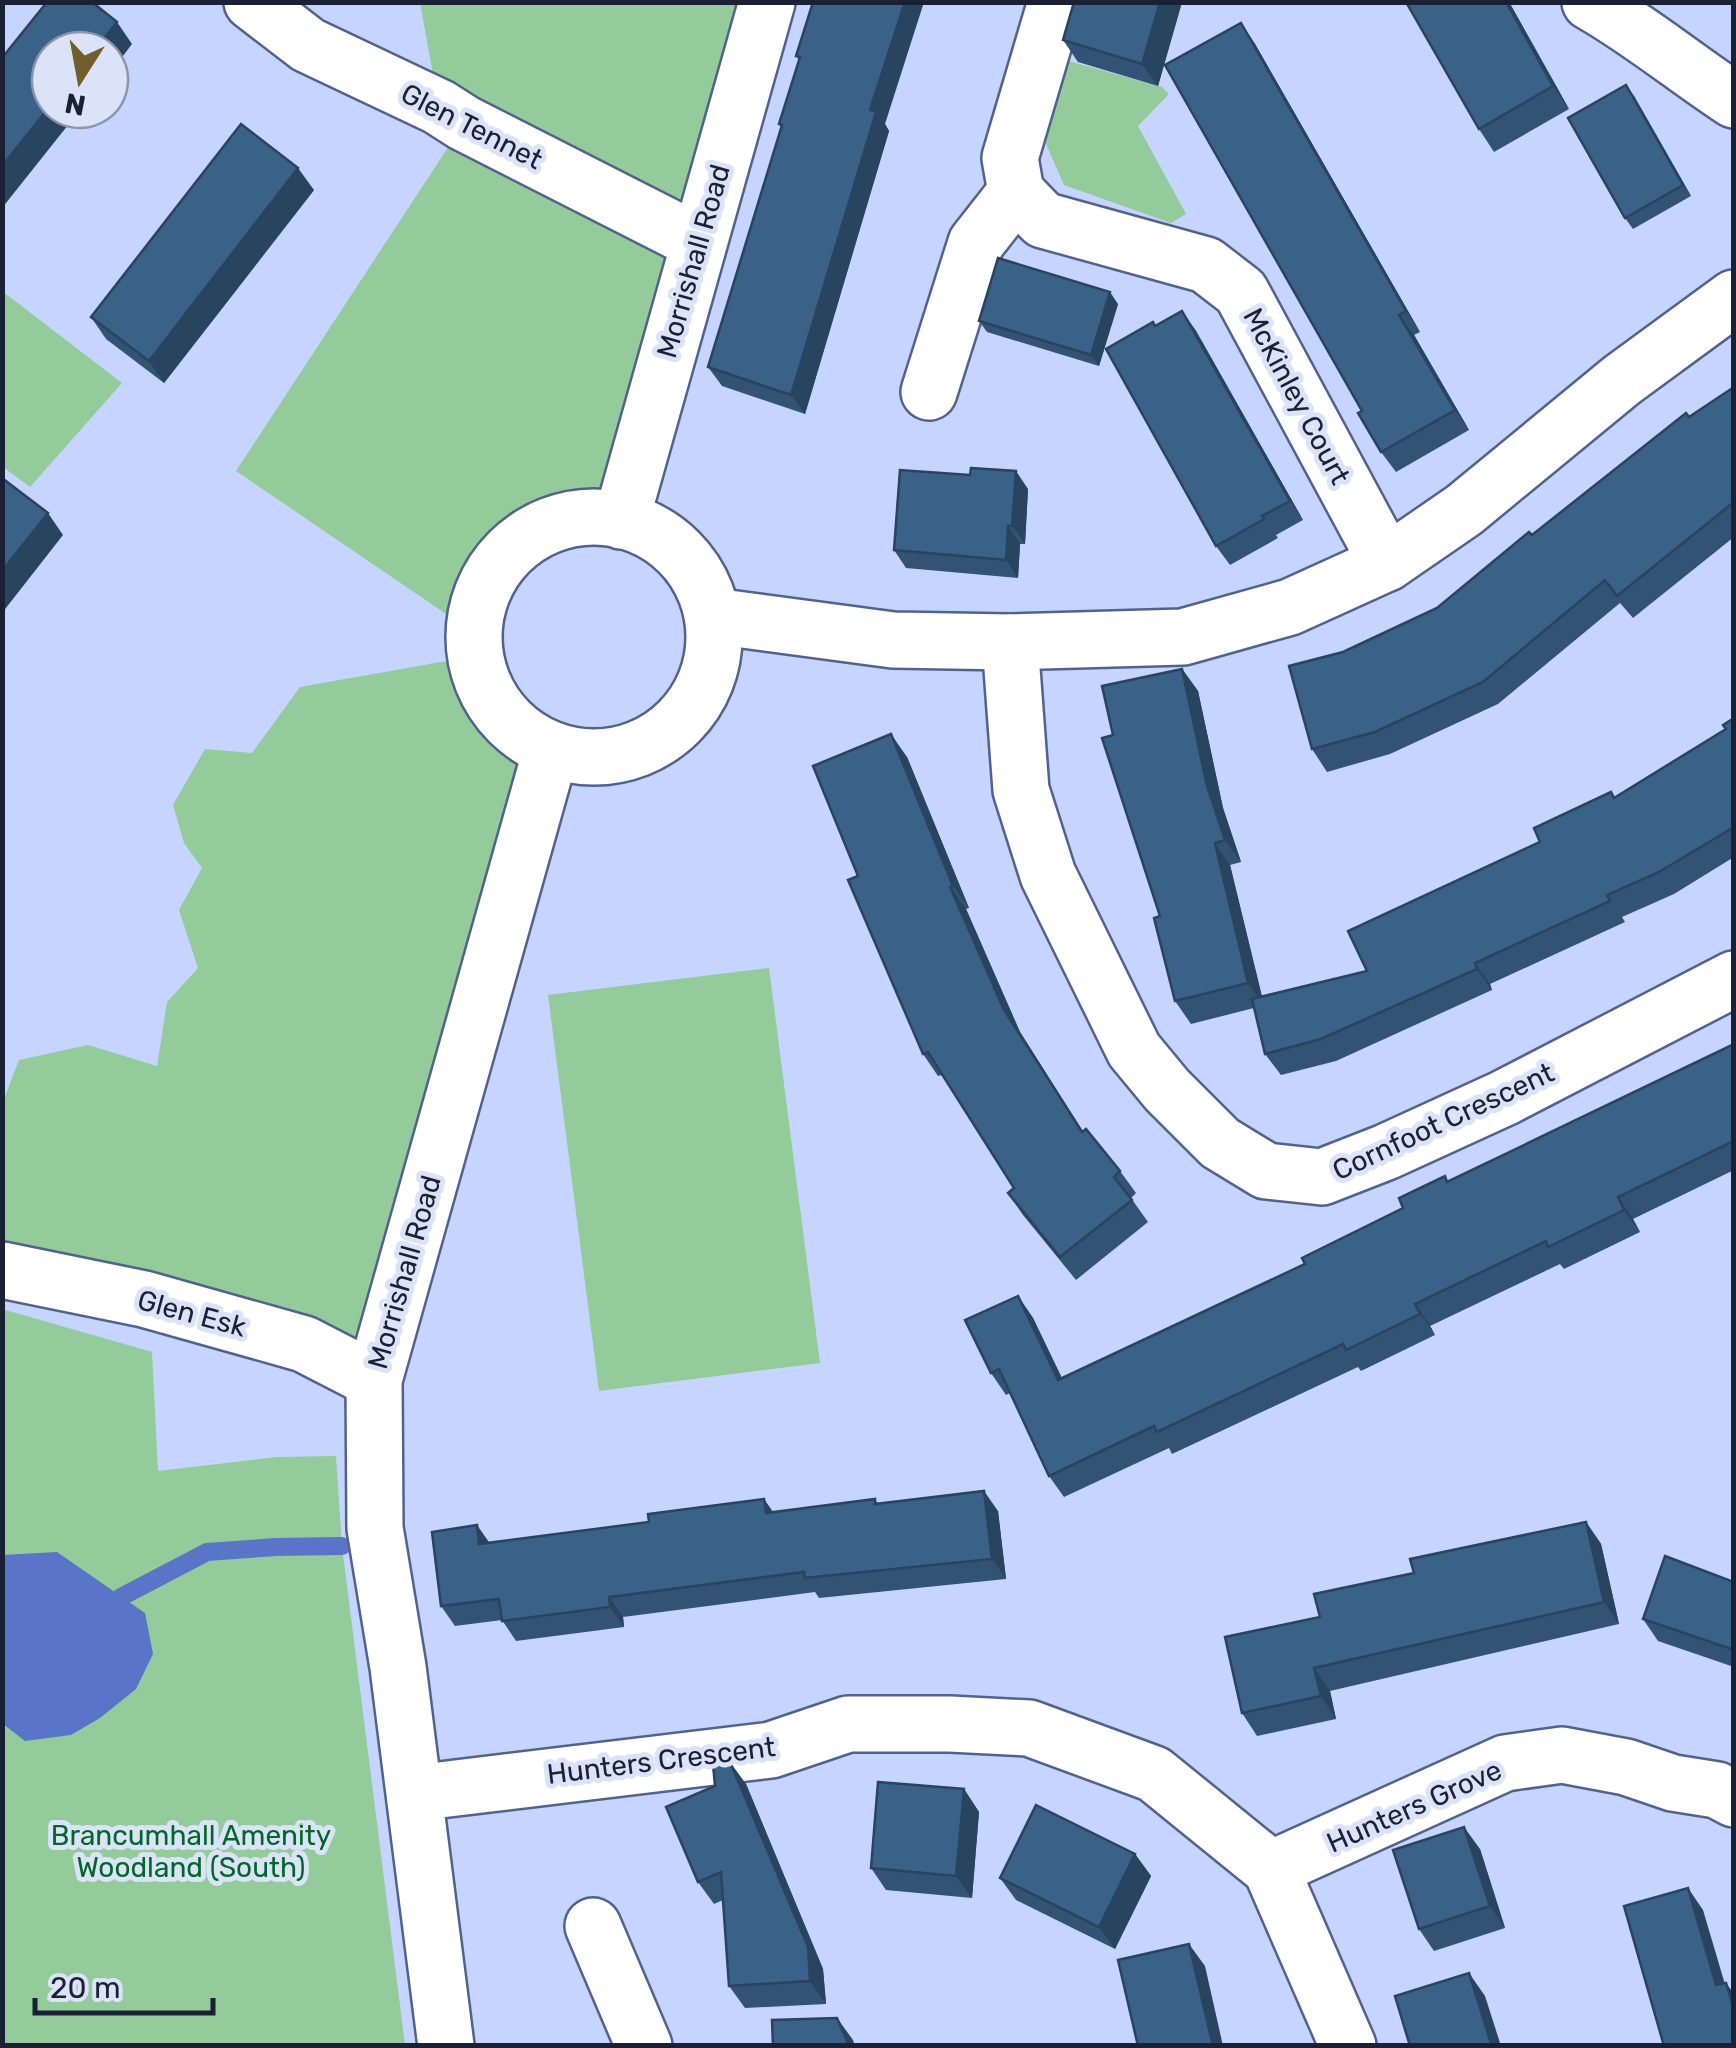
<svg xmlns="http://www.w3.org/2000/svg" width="1736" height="2048" viewBox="0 0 1736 2048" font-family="Rubik,sans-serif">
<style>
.green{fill:#93cb9b}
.water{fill:#5a74c7}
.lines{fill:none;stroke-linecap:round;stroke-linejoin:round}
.stream{stroke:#5a74c7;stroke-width:18}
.minor-casing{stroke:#52628f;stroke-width:60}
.minor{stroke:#fff;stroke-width:55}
.wall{fill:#325374}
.shaded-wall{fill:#29445e}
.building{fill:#3a6187;stroke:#29445e;stroke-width:2.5}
.labels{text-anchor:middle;stroke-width:10;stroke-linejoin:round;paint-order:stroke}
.street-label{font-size:28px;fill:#1a2134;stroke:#dbe3f8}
.park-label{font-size:28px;fill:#006728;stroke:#dbe3f8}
</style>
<rect width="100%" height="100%" fill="#c6d5ff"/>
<g class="green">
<path d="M420,3H782L599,517C526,523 485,560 474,633L236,471L464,123L439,107Z"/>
<path d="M1058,58L1162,87L1169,94L1138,126L1186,214L1171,223L1064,185L1039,128Z"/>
<path d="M2,291L122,383L30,487L3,467Z"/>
<path d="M475,656L505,718L539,745L374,1380L3,1277L2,1104L19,1060L88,1045L157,1066L167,1002L198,968L179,910L202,868L184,843L173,805L205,749L252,753L300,687Z"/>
<path d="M769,968L820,1363L599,1391L548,995Z"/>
<path d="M2,1309L152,1352L158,1471L277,1457L336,1456L342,1546L405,2045H3Z"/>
</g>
<path class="water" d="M57,1552L145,1613L153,1654L136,1689L100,1718L71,1735L25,1741L3,1724V1555Z"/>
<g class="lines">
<path class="stream" d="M121,1597L207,1552L276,1547L342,1546"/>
<g class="minor-casing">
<g id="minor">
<path d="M252,2L308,45L439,107L464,123L698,242"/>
<path d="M1056,2L1010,158L1016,192L1043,220L1206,265L1241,292L1387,563"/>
<path d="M1590,2C1641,31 1685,68 1734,100"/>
<path d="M929,392L976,243L1016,192"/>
<circle cx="594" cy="637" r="120"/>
<path d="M621,521L767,2"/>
<path d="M713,616L893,640L1010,642L1183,637L1290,607L1387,563L1464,510L1622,380L1734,298"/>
<path d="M1010,642L1021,790L1048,875L1134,1050L1167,1090L1220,1143L1266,1171L1322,1177L1386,1152L1504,1098L1734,979"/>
<path d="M2,1270L144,1299L304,1344L374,1380"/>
<path d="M415,1793L771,1750L848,1724H950L1029,1728L1154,1774L1271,1869L1348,2046"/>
<path d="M1271,1869L1505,1763L1562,1755L1626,1767L1673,1783L1717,1790L1734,1799"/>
<path d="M593,1926L644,2046"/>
<path d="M446,2046L398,1667L375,1528L374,1380L551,750"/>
</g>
</g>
<use href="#minor" class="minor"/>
</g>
<g class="wall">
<path d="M813,2L889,131L805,414L722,386L708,367L781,127L779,124L799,60L796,56Z"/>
<path d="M1074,2H1182L1158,86L1078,62L1063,40Z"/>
<path d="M1509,2L1569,109L1494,152L1479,129Z"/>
<path d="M1241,23L1255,44L1420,332L1414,335L1469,430L1396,472L1381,452L1362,411Z"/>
<path d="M1634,96L1691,196L1633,229L1625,218Z"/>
<path d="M314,190L164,383L106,339L91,317Z"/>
<path d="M1118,304L1099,366L987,332L979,321Z"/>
<path d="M1182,311L1196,331L1303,520L1276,535L1278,538L1230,565L1216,546L1156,326Z"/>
<path d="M1734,387V537L1633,618L1620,603L1498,704L1390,754L1327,772L1312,749L1343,652L1437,608L1532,535L1689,417Z"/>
<path d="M1028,489L1025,544H1020L1018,578L906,568L894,550Z"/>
<path d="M1182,669L1198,691L1223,808L1241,862L1230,865L1262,996L1367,971L1540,842L1615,798L1726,729L1734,718V857L1674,894L1622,917L1625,922L1490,984L1492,990L1336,1061L1281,1075L1265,1054L1254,1008L1191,1024L1175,1001L1160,916L1113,735Z"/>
<path d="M907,757L969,908L966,909L1020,1032L1083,1132L1120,1171L1136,1193L1131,1198L1148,1222L1076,1280L1023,1215L1008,1193L1014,1188L942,1075L938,1076L923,1054L858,876Z"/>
<path d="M1734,1044V1170L1633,1219L1640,1232L1564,1269L1560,1264L1430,1326L1435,1335L1361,1371L1358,1367L1172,1454L1169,1448L1064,1497L1049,1476L1010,1393L1006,1395L991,1373L1018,1296L1033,1318L1062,1378L1305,1264L1449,1182Z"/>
<path d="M875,1499L878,1504L998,1511L1006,1579L819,1598L815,1592L623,1617L624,1627L516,1641L502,1620L455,1626L441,1606L489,1543L773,1512Z"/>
<path d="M1586,1522L1601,1544L1619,1624L1330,1691L1336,1719L1257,1736L1242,1713L1320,1617L1414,1573Z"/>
<path d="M1734,1582V1667L1658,1641L1643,1619Z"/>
<path d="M746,1784L823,1969L826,2004L745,2008L729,1986L723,1900L714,1904L698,1882Z"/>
<path d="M964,1789L979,1812L972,1898L886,1890L871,1868Z"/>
<path d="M1480,1849L1505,1928L1434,1951L1419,1929Z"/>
<path d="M1135,1854L1151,1876L1115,1949L1016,1900L1000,1878Z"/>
</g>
<g class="shaded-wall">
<path d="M905,2H924L885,124L889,131L805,414L791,395L870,110Z"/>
<path d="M1160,2H1182L1158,86L1142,64Z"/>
<path d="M1506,2H1509L1569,109L1553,86Z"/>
<path d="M117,22L132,44L110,73V50H95Z"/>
<path d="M1241,23L1255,44L1420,332L1406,311Z"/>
<path d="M1626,85L1634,96L1691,196L1683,185Z"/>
<path d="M50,106V110H80L2,208V166Z"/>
<path d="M298,168L314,190L164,383L149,361Z"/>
<path d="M1110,292L1118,304L1099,366L1091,355Z"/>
<path d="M1182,311L1196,331L1303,520L1290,501Z"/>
<path d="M1399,315L1414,335L1469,430L1455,410Z"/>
<path d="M1016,471L1028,489L1025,544L1012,526Z"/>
<path d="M48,513L63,535L2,613V571Z"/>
<path d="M1008,526L1020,544L1018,578L1006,560Z"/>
<path d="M1182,669L1198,691L1223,808L1241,862L1225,840L1207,786Z"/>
<path d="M891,734L907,757L969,908L953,886Z"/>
<path d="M1215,843L1230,865L1264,1006L1248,983Z"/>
<path d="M950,887L966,909L1020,1032L1098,1155L1004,1010Z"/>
<path d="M1475,963L1490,984L1492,990L1477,969Z"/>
<path d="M1618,1197L1633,1219L1640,1232L1624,1210Z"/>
<path d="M1018,1296L1033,1318L1073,1402L1058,1380Z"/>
<path d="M1415,1304L1430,1326L1435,1335L1420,1314Z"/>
<path d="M984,1491L998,1511L1006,1579L992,1559Z"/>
<path d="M764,1499L778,1519L766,1513Z"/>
<path d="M1586,1522L1601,1544L1619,1624L1604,1602Z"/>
<path d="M477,1525L491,1545L479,1544Z"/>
<path d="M609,1597L623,1617L624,1627L610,1607Z"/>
<path d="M1314,1668L1330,1691L1336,1719L1321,1696Z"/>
<path d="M730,1762L746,1784L823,1969L826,2004L810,1981Z"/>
<path d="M964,1789L979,1812L972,1898L956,1876Z"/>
<path d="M1464,1827L1480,1849L1505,1928L1490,1906Z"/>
<path d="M1135,1854L1151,1876L1115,1949L1099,1927Z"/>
<path d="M1688,1888L1703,1910L1732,2008L1716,1985Z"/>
<path d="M1189,1944L1205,1966L1223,2046H1213Z"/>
<path d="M1469,1973L1485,1996L1501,2046H1492Z"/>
<path d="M1726,1983L1734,1994V2010Z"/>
<path d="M837,2018L853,2040L855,2046H849Z"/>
</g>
<g class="building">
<path d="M47,2H92L117,22L95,50H50V106L2,166V58Z"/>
<path d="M813,2H905L870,110L876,112L791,395L708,367L782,125L779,124L800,57L796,56Z"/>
<path d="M1074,2H1160L1142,64L1063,40Z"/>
<path d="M1406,2H1506L1553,86L1479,129Z"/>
<path d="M1241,23L1406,311L1399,315L1455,410L1381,452L1358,413L1362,411L1165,65Z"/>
<path d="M1626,85L1683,185L1625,218L1568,118Z"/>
<path d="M241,124L298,168L149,361L91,317Z"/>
<path d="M998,258L1110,292L1091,355L979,321Z"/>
<path d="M1182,311L1290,501L1262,516L1264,519L1216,546L1106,349L1153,322L1155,326Z"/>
<path d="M1734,387V502L1617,596L1605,580L1483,682L1375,732L1312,749L1289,666L1343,652L1437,608L1529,532L1532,535L1686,413L1689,417Z"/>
<path d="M971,468L1016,471L1012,526H1008L1006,560L894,550L900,470L970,475Z"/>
<path d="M2,478L48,513L2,571Z"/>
<path d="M1182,669L1207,786L1225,840L1215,843L1248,983L1175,1001L1154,918L1160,916L1102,738L1113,735L1102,686Z"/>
<path d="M1734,718V827L1659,872L1607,895L1610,901L1475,963L1477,969L1321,1039L1265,1054L1252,999L1367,971L1348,931L1540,842L1534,828L1611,792L1614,798L1726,729L1723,725Z"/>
<path d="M891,734L953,886L950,887L1004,1010L1082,1132L1086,1129L1120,1171L1114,1177L1132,1200L1060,1257L1008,1193L1014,1188L928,1052L923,1054L848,880L858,876L813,766Z"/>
<path d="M1734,1044V1141L1618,1197L1624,1210L1548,1247L1546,1241L1415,1304L1420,1314L1346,1350L1343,1344L1157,1432L1154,1426L1049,1476L999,1369L991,1373L965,1320L1018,1296L1058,1380L1305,1264L1302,1258L1403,1208L1399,1198L1445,1176L1447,1182Z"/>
<path d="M984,1491L992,1559L805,1578L804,1572L609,1597L610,1607L502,1621L499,1599L441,1606L432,1532L477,1525L479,1544L649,1522L648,1514L764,1499L766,1513L875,1499V1504Z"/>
<path d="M1586,1522L1604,1602L1314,1668L1321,1696L1242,1713L1225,1637L1320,1617L1314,1594L1414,1573L1410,1559Z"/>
<path d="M1665,1556L1734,1582V1650L1643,1619Z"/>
<path d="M730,1762L808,1947L810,1981L729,1986L721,1872L698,1882L666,1807L715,1786L713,1764Z"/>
<path d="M878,1782L964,1789L956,1876L871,1868Z"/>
<path d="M1036,1805L1135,1854L1099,1927L1000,1878Z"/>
<path d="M1464,1827L1490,1906L1419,1929L1393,1850Z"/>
<path d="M1688,1888L1716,1985L1726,1983L1734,2010V2046H1664L1624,1906Z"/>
<path d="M1189,1944L1213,2046H1138L1118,1960Z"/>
<path d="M1469,1973L1492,2046H1410L1395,1996Z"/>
<path d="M837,2018L849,2046H773L772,2020Z"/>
</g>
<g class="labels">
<g class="street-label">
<text transform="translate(472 126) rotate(27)" y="10">Glen Tennet</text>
<text transform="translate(693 261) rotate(-74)" y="10">Morrishall Road</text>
<text transform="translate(1297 396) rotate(62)" y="10">McKinley Court</text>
<text transform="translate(1443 1121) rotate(-25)" y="10">Cornfoot Crescent</text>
<text transform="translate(404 1272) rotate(-74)" y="10">Morrishall Road</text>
<text transform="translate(192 1313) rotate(15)" y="10">Glen Esk</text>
<text transform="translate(661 1760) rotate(-7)" y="10">Hunters Crescent</text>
<text transform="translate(1414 1806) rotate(-24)" y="10">Hunters Grove</text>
</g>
<g class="park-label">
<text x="191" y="1845">Brancumhall Amenity<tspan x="191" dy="32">Woodland (South)</tspan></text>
</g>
</g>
<rect width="1736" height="2048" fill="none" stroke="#1a2134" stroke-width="10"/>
<g transform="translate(80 80) rotate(191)"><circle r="48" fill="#dbe3f8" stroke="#8e95aa" stroke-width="2.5"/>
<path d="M0-8L18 38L0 25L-18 38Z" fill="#715e2c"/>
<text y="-15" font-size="28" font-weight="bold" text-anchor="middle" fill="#1a2134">N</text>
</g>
<path d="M35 1998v15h178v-15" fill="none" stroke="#1a2134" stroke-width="5"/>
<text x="50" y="1998" font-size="30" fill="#1a2134" stroke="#dbe3f8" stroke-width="8" paint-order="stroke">20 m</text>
</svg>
